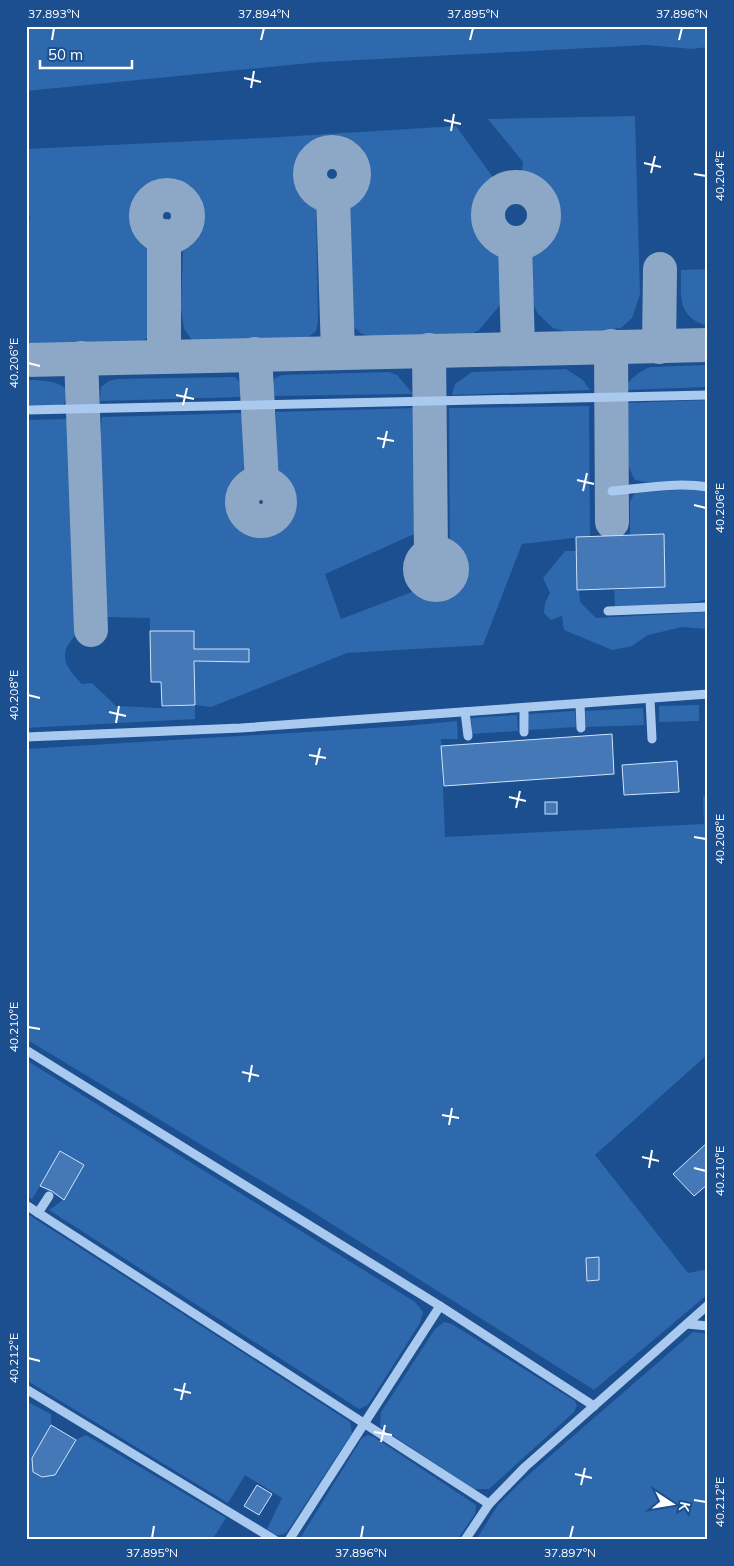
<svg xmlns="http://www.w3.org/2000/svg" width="734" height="1566" viewBox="0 0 734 1566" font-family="Mulish,sans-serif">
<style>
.green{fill:#2e69ad}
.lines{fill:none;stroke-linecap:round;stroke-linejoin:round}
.taxiway{stroke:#8da7c7;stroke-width:34}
.building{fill:#4478b7;stroke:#cfe3fa}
.minor{stroke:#a9c9ee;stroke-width:9}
.ticks{fill:none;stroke:#fff;stroke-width:2}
.neatline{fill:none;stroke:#fff;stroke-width:2}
.ticks-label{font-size:12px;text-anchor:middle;fill:#fff}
</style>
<rect width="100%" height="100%" fill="#1b4f8f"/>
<g class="green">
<path d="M26,26H708V47L692,49L647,45L320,62L26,91Z"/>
<path d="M635,116L640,295L632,318L621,328L570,333L553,328L538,314L527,292L526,247L545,232C553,201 555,187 521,179L523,162L488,119Z"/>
<path d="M456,126L497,183C493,186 487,190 485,194C475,215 484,235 502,245L504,283L500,305L479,330L463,338H380L362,334L351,325L350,205L363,182L364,167L357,151L338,142L337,138H326L325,143L317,145L308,154L303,167L302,181L316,208L318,322L316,331L306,339L194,343L184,329L181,307L183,252L177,251C182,245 188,240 192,233C206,213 194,190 172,185V182L161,181L160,186C136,193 127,216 144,236C149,242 154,244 156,251L151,252L150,335L140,344L35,348L26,343V234L30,217L26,206V149L264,138Z"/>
<path d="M708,269V326C677,318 681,296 681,270Z"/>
<path d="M708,365V387L623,390C630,379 638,372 650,367Z"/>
<path d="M566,369L583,380L590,390L452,395L455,384L472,372Z"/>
<path d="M389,372L397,375L413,394L273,396L272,387L275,378L282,375Z"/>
<path d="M235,377C241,384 245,388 243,397L100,401L101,387L109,381L117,379Z"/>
<path d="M26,380C39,380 80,380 63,405H26Z"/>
<path d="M708,400V482H646L635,480C624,462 619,423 626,403Z"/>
<path d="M589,406L590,536L522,544L483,645L347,653L211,707L195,705V719L26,728V420L67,419L75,636C56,656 67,668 82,684L92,683L116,706L159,708L195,705L194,661L249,662V650L194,649L193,631H150V618L106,617L100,438L102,417L243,413L244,475L235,487L234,511L242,520L253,527V533L267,532L268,528C289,522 292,498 281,481L283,474L277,471L276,412L419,408L421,531L325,574L341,619L420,589L438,595L456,585C462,569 461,563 450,550L449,408Z"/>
<path d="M703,488L708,492V599L697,602L615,607L614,590L665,586L664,534L630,535V501L635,493Z"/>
<path d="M565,551H576L580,602L596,618L708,612V629L682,627L648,635L632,646L612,650L564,630L562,616L551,620L544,613L545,603L550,593L543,578Z"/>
<path d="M699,705V721L659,722V706Z"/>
<path d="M643,708L644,725L586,727L585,711Z"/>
<path d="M575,711L576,727L529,730L528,714Z"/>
<path d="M517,715L518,731L472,734L471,718Z"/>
<path d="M457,721L458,739H441L445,837L704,824L703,796H708V1054L595,1155L688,1273L708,1269V1294L594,1390L308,1209L26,1039V749L406,726Z"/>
<path d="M26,1060L415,1302L423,1312L420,1323L368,1405L359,1409L49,1210L63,1200L40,1186L32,1199L26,1196Z"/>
<path d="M26,1213L350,1422L352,1433L287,1532C279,1538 274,1534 267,1529L282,1498L245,1475L228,1503L26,1380Z"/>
<path d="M444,1322L452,1324L575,1401L577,1406L574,1412L489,1489H474L380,1427L381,1412L435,1329Z"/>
<path d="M693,1332L708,1334V1540H476L498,1505L526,1477Z"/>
<path d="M26,1401L51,1414V1426L75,1440L86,1435L226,1518L212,1540H26Z"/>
<path d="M368,1435L374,1437L476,1505L475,1514L457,1540H299L362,1438Z"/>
</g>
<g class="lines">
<g class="taxiway">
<circle cx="332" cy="174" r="22"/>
<circle cx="516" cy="215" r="28"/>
<circle cx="167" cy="216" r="21"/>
<path d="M333,196L338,352"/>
<path d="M164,236V356"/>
<path d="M515,243L518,348"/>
<path d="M611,346L612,522"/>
<path d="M659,347L660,269"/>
<path d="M429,350L431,554"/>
<path d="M255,354L262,483"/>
<path d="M81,358L91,630"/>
<path d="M26,360L708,345"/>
<circle cx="261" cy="502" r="19"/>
<circle cx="436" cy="569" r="16"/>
</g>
</g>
<g class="building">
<path d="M664,534L665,587L577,590L576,537Z"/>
<path d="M150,631H194V649H249V662L194,661L195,705L162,706L161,682H151Z"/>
<path d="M612,734L614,774L444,786L441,746Z"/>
<path d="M677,761L679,792L624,795L622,765Z"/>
<rect x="545" y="802" width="12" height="12"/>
<path d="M708,1142V1184L694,1196L673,1174Z"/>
<path d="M60,1151L84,1165L64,1200L52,1191L40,1186Z"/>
<path d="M599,1257V1280L587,1281L586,1258Z"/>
<path d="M51,1425L76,1440L55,1475L42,1477L33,1472L32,1458Z"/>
<path d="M257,1485L272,1494L259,1515L244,1506Z"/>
</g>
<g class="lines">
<g class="minor">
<path d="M26,410L708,395"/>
<path d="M612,491C643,488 677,482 708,487"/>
<path d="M608,611L708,607"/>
<path d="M650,699L652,739"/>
<path d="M580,704L581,728"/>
<path d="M524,708V732"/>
<path d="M465,712L468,736"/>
<path d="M26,737L241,728L708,694"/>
<path d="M26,1050L440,1306L594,1406"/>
<path d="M26,1205L489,1504"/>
<path d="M38,1213L49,1196"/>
<path d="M687,1324L708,1326"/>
<path d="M26,1389L275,1540"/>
<path d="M289,1540L440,1306"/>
<path d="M465,1540L489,1504L525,1467L708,1305"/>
</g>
</g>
<path class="ticks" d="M52,40L54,28M261,40L264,28M470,40L473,28M679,40L682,28M244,78L261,82M251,88L254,71M444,120L461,124M451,131L454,114M644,163L661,167M651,173L655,156M694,174L706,176M28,363L40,366M176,395L194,399M183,405L187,388M377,438L394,441M383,448L387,431M577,480L594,484M583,491L587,473M694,505L706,508M28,695L40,698M109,712L126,716M116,723L119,706M309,755L326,758M316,765L320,748M509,797L526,801M516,808L520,791M694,837L706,839M28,1027L40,1029M242,1072L259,1076M249,1082L252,1065M442,1115L459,1118M449,1125L452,1108M642,1157L659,1161M649,1168L652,1150M694,1168L706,1171M28,1358L40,1361M174,1389L191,1393M181,1400L185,1383M374,1432L392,1435M381,1442L385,1425M575,1474L592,1478M581,1485L585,1468M694,1500L706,1502M152,1538L154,1526M361,1538L363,1526M570,1538L573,1526"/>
<rect width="734" height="1566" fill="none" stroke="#1b4f8f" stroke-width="55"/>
<g transform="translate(672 1504) rotate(102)" stroke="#1b4f8f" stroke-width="4" paint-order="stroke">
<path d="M0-4L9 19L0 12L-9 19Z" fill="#ffffff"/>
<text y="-8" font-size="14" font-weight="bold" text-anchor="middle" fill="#ffffff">K</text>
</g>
<path d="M40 60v8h92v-8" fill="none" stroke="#ffffff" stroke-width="2.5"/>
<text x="48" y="60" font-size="15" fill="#ffffff" stroke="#1b4f8f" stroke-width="4" paint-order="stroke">50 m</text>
<rect x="28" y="28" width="678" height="1510" class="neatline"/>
<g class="ticks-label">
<text x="54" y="18">37.893°N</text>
<text x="264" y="18">37.894°N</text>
<text x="473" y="18">37.895°N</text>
<text x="682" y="18">37.896°N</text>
<text transform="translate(720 176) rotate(-90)" y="4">40.204°E</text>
<text transform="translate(14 363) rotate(-90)" y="4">40.206°E</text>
<text transform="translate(720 508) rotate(-90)" y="4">40.206°E</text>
<text transform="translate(14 695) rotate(-90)" y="4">40.208°E</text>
<text transform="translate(720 839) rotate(-90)" y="4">40.208°E</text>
<text transform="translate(14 1027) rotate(-90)" y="4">40.210°E</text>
<text transform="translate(720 1171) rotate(-90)" y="4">40.210°E</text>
<text transform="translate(14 1358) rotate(-90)" y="4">40.212°E</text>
<text transform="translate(720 1502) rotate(-90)" y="4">40.212°E</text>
<text x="152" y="1557">37.895°N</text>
<text x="361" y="1557">37.896°N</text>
<text x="570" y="1557">37.897°N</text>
</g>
</svg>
